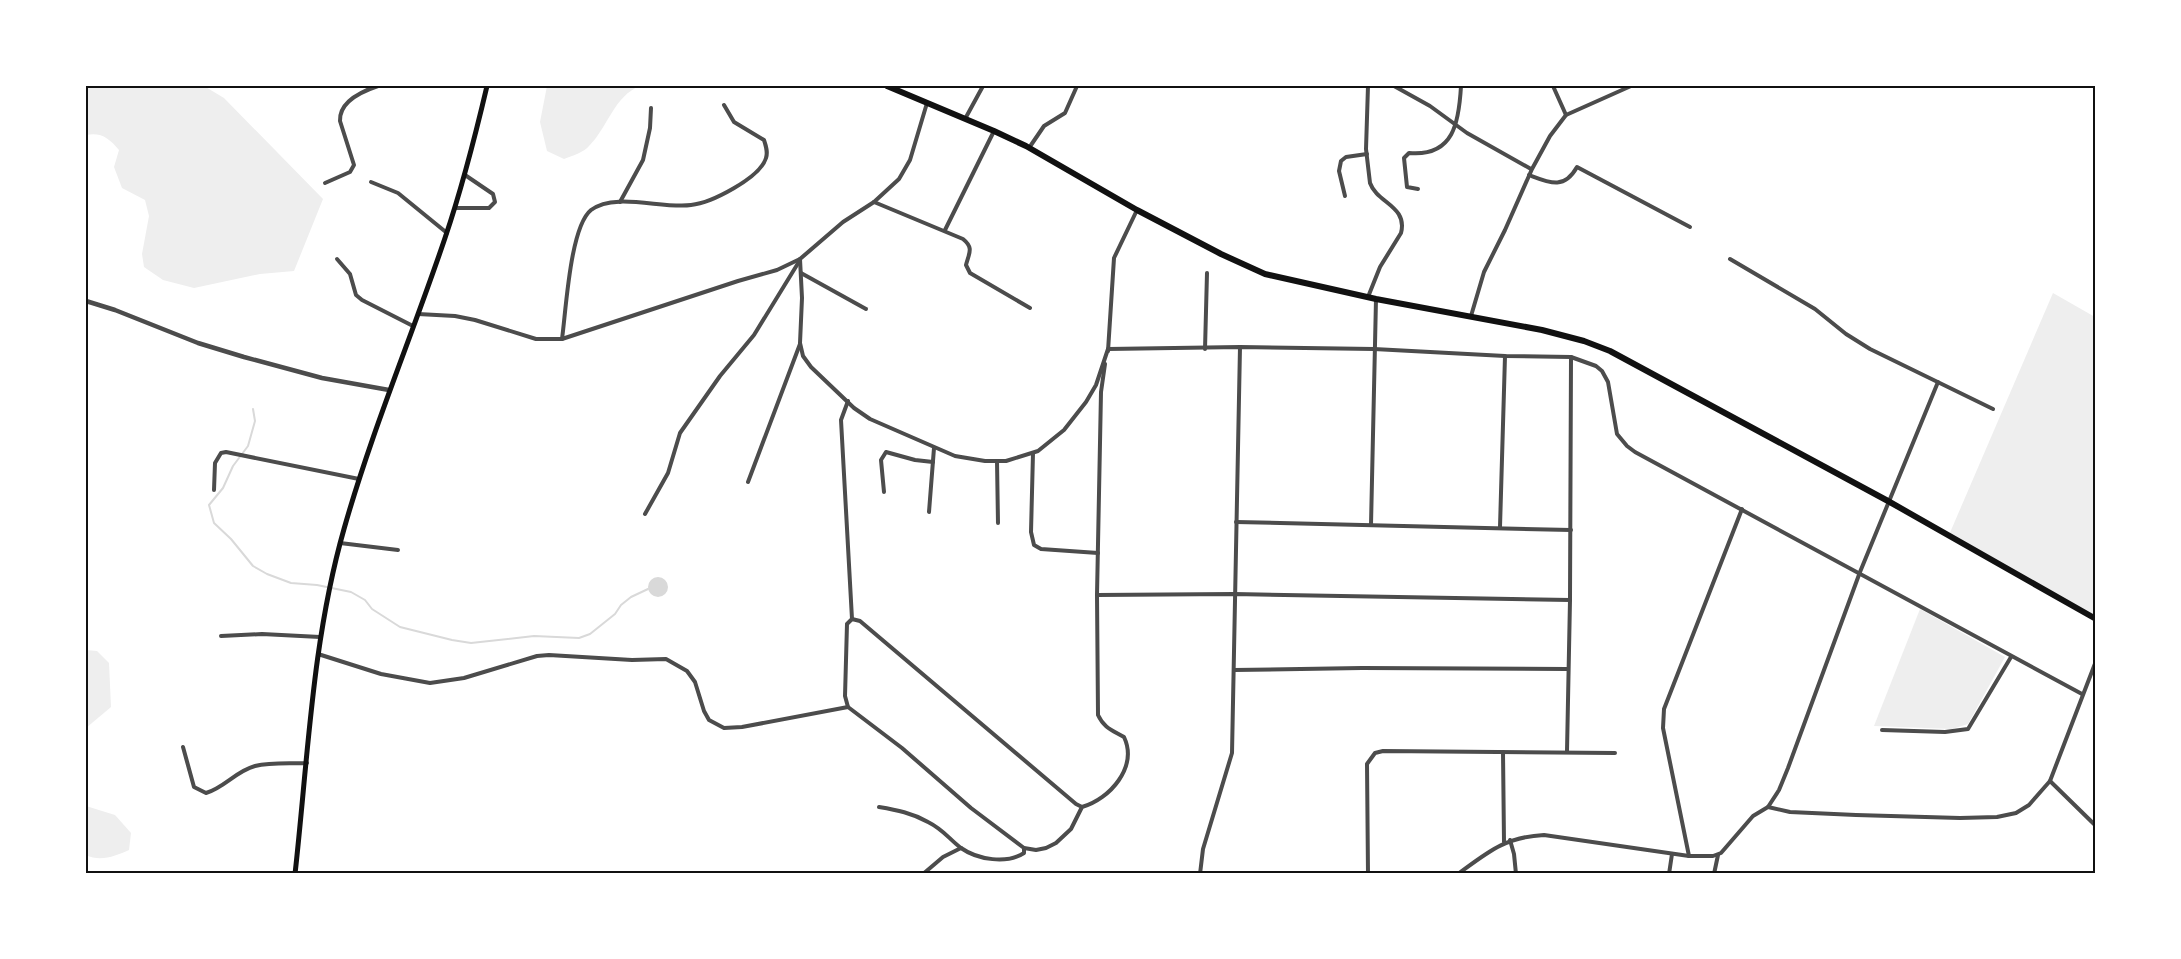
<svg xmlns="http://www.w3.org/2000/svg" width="2181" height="959" viewBox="0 0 2181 959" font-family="'Noto Sans',sans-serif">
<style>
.green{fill:#eee}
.water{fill:#d9d9d9}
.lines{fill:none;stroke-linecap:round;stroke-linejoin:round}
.stream{stroke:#d9d9d9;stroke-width:2}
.minor{stroke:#4c4c4c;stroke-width:4}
.tertiary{stroke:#4c4c4c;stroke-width:4.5}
.secondary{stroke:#111;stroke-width:5}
.primary{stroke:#111;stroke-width:6}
.neatline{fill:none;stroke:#111;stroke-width:2}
</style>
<rect width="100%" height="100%" fill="#fff"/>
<g class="green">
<path d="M86,86H204L224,98L323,199L294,271L260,274L194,288L163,280L144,267L142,254L149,216L145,200L122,188L114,167L119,150C109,138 101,132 86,135Z"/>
<path d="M547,86H640C614,96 608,127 589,146C584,152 572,156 564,159L547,151L540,122Z"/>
<path d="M2053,293L2095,317V619L1949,535Z"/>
<path d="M1920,609L2005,657L1968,724L1952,729L1874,726Z"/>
<path d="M86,650L97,651L109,663L111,707L86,728Z"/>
<path d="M86,806L115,815L131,833L129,850C116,856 100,862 86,855Z"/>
</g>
<circle class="water" cx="658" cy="587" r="10"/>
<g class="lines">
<path class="stream" d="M253,409L255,421L248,446L233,466L223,488L209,505L214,523L231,539L253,566L267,574L291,583L317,585L351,592L365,600L372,609L400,627L452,640L471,643L534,636L579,638L590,634L615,614L621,605L631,597L648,589"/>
<g class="minor">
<path d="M1368,86L1366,149L1370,183C1377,203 1408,206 1401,233L1380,267L1368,297"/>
<path d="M1394,86L1430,106L1467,133L1531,169"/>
<path d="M1553,86L1566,115"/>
<path d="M965,119L983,86"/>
<path d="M1029,148L1044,126L1065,113L1077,86"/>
<path d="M1529,175C1550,183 1564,190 1577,167L1690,227"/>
<path d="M371,182L398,193L447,233"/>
<path d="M325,183L350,172L354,165L340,121C339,101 363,91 378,86"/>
<path d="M1418,189L1407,187L1404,158L1409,153C1454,157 1459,122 1461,86"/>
<path d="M1345,196L1339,171L1341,161L1346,157L1367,154"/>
<path d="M620,202L643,160L650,128L651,108"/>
<path d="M874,202L963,239C974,248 969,253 966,265L970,273L1030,308"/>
<path d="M455,208H489L495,202L493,194L465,175"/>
<path d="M945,230L994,131"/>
<path d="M337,259L350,274L356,295L362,300L413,326"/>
<path d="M800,259L802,298L800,343L803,356L811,367L854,408L870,419L955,456L985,461H1006L1038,451L1064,430L1086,402L1096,385L1108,349L1240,347L1374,349L1505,356L1571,357L1596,366L1602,371L1608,382L1617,434L1627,446L1635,452L2082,694"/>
<path d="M1730,259L1815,309L1846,334L1870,349L1993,409"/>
<path d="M801,273L866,309"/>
<path d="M418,314L455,316L475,320L536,339H562L738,281L777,270L800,259L843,222L874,202L899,179L910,160L927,103"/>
<path d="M1471,316L1484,272L1505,230L1532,169L1550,136L1566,115L1631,86"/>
<path d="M562,339C566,311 570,227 591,210C615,192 662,209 691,205C711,203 760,178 766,158C768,152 766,146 764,140L734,122L724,105"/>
<path d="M1205,349L1207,273"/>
<path d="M1108,351L1114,258L1137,210"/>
<path d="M848,401L841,420L852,619"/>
<path d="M1033,453L1031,532L1034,545L1041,549L1098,553"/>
<path d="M997,461L998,523"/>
<path d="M748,482L800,344"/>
<path d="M214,490L215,463L221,453L226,452L359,479"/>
<path d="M884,492L881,460L886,452L915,460L933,462"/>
<path d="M929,512L934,448"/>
<path d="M645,514L668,473L680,433L720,376L754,335L800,260"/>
<path d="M1236,522L1571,530"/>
<path d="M1371,525L1376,299"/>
<path d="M1500,527L1505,356"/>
<path d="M340,543L398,550"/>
<path d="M1097,595L1234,594L1570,600"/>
<path d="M221,636L262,634L320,637"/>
<path d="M318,654L381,674L430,683L464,678L537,656L549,655L632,660L666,659L687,671L695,682L704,711L709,720L724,728L742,727L848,707"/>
<path d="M1234,670L1362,668L1567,669"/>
<path d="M1882,730L1945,732L1968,729L2011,657"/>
<path d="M183,747L194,787L206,793C224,788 236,771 255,766C271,762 290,764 307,763"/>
<path d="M1567,751L1570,600L1571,357"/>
<path d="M1503,752L1504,842"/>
<path d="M2050,781L2096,826"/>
<path d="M879,807C897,810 912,813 928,822C944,830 949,839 961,848C978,860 1007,864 1024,853V848"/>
<path d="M1082,807L1071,829L1056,843L1046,848L1036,850L1024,848L971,808L902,748L848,707L845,696L847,624L852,619L860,621L1076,804L1082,807C1110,799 1138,767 1124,737C1112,730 1104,728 1098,715L1097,595L1101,392L1105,364"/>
<path d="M1768,807L1779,790L1788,768L1860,572L1938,382"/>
<path d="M1510,840L1514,854L1516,874"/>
<path d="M1689,856L1663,728L1664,709L1742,509"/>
<path d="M923,874L943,857L961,848"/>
<path d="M1200,874L1203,849L1232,753L1240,347"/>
<path d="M1368,874L1367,764L1375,753L1383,751L1615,753"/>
<path d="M1458,874C1488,852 1505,837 1544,835L1689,856H1713L1721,853L1753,816L1768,807L1790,812L1856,815L1960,818L1997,817L2016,813L2029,805L2050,781L2096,661"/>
<path d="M1669,874L1672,854"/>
<path d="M1714,874L1718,855"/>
</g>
<path class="tertiary" d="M86,301L115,310L198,343L244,357L322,378L389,390"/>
<path class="secondary" d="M295,874C308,758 312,641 344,529C372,430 412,336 445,238C462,188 475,137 487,86"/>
<path class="primary" d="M887,86L994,131L1026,146L1137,210L1221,254L1265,274L1376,299L1542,330L1584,341L1610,351L1888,501L2096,619"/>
</g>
<rect width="2181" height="959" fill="none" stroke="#ffffff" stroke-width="174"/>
<rect x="87" y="87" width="2007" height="785" class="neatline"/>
</svg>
